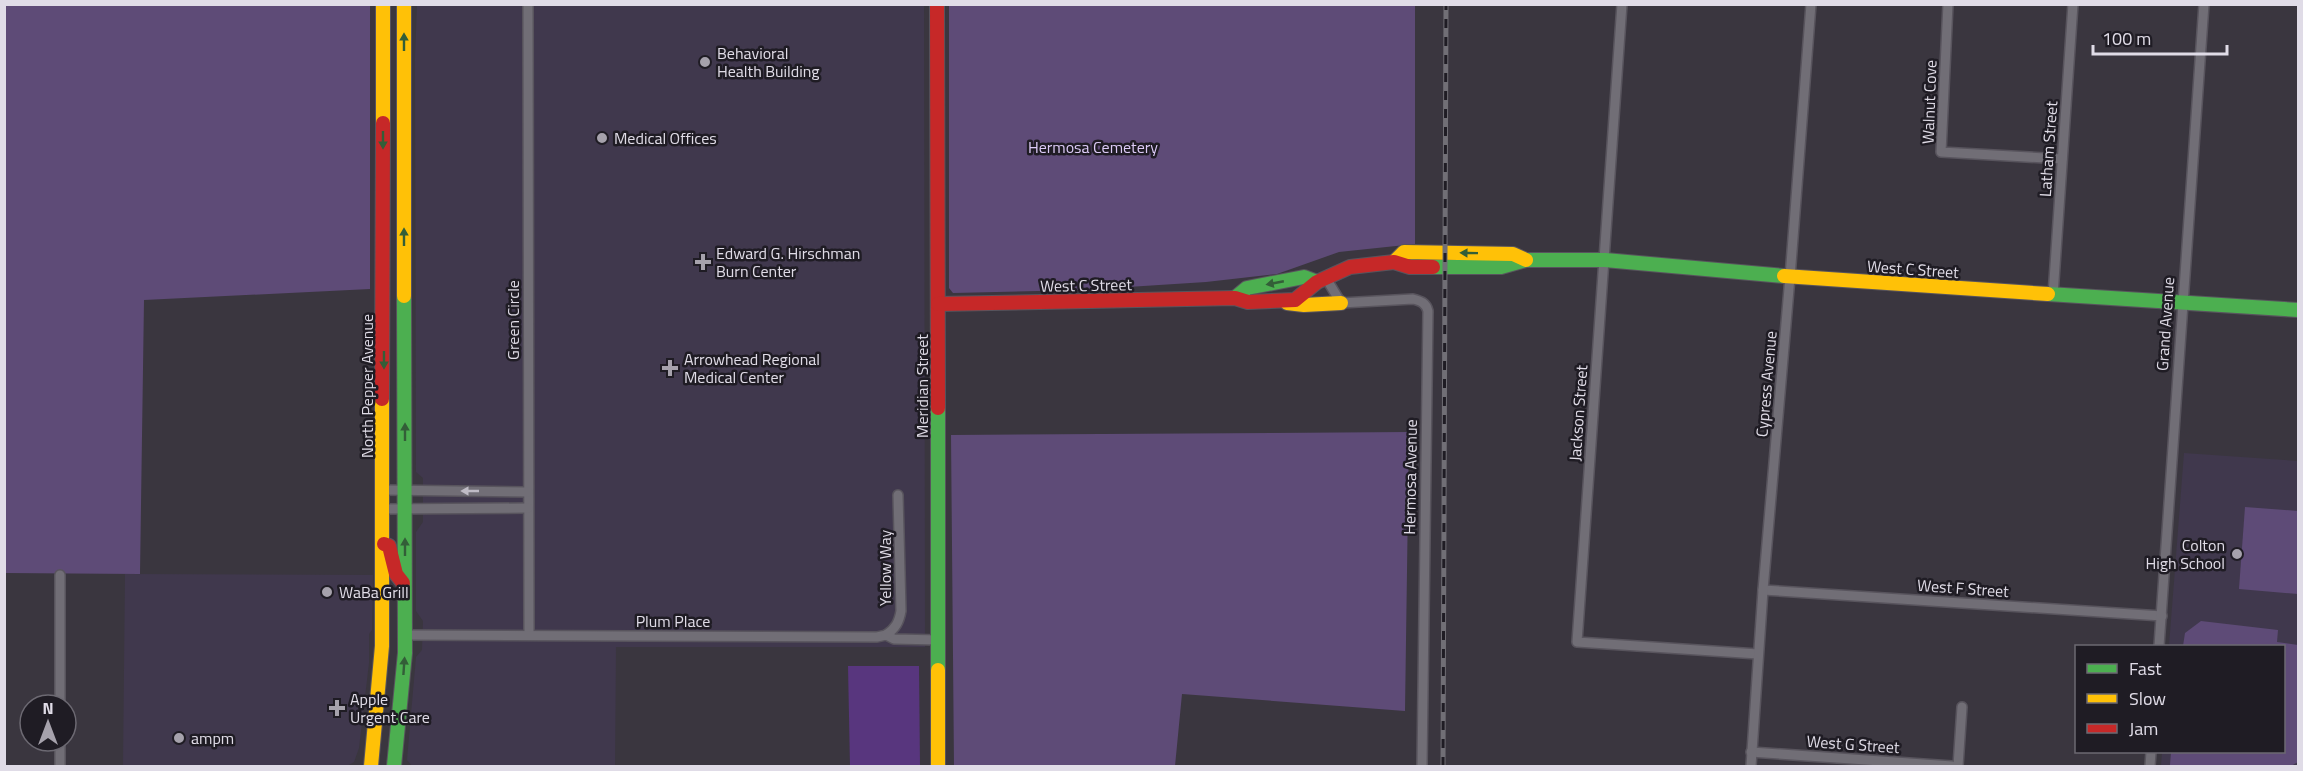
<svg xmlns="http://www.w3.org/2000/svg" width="2303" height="771" viewBox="0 0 2303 771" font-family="'Titillium Web',sans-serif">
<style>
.built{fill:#40384d}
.green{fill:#5e4b77}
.water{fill:#58367e}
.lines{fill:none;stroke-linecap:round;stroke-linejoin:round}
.street-casing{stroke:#58545d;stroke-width:12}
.fast-casing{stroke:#58545d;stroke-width:16}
.slow-casing{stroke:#58545d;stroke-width:16}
.jam-casing{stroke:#58545d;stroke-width:16}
.street{stroke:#716e76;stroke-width:9}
.fast{stroke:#4caf50;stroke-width:14}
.slow{stroke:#ffc107;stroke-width:14}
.jam{stroke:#c62828;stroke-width:14}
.rail-casing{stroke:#716f76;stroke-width:5}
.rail{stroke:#1f1c24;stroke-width:3;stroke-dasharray:9;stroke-linecap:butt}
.oneway{fill:#335e38}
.oneway2{fill:#bfbbc5}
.poi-dot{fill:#a6a2ac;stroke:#1f1c24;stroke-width:2}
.labels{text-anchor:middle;stroke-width:5;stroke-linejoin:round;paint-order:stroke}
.poi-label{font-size:16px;fill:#e0dce7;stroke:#1f1c24;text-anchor:start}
.street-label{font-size:16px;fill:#e0dce7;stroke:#1f1c24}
.park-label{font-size:16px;fill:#ddcbf7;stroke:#1f1c24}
</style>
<rect width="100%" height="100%" fill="#3a363f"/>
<g class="built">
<path d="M417,5H924L925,647H616L615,766H412L407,760L416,657L422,650L423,621L416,611V532L423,522V478L416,472L415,59Z"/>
<path d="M2184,453L2298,461V766H2161L2162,752H2284V646H2169Z"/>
<path d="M125,574L373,575L372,630L369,634V663L359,748L354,762L347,766H123Z"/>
</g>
<g class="green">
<path d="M5,5H370V289L144,300L140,574L5,573Z"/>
<path d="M949,5H1415V244L1339,252L1277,274L1206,282L1081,290L953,293L949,288Z"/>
<path d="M1409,432L1405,711L1182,694L1175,766H954L951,435Z"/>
<path d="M2245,507L2298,511V594L2239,589Z"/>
<path d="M2201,621L2278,630L2277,642L2298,645V762L2291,766L2170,765L2171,752H2284V646H2183L2185,633Z"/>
</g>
<path class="water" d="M848,666H919L920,766H850Z"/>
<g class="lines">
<g class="street-casing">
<g id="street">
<path d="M528,4L529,635"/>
<path d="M1622,4L1577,642L1758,654"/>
<path d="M1948,4L1941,152L2062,159"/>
<path d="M1326,278L1341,303L1413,299C1421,301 1426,303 1428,311L1422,766"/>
<path d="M2053,295L2073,4"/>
<path d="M384,490L528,492"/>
<path d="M384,509L528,508"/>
<path d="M60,575V705"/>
<path d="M1763,590L2162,616"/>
<path d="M405,635L877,637L886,635L894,639L939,640"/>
<path d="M886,635C896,628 899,622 901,611L898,495"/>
<path d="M2159,646L2204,4"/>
<path d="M60,741V766"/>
<path d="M1751,752L1952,766"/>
<path d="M1751,766L1763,590L1790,277L1811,4"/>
<path d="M1958,766L1962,707"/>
<path d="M2150,766L2151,752"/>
</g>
</g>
<g class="fast-casing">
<g id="fast">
<path d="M1433,267H1501L1526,260H1605L1784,276"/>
<path d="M2048,294L2298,310"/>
<path d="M1235,298L1247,288L1304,277L1317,282"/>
<path d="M938,408V670"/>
<path d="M394,766L405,653L404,296"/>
</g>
</g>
<g class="slow-casing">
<g id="slow">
<path d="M404,4V296"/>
<path d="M383,123V4"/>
<path d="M1394,262L1404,252L1513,254L1526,260"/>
<path d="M1784,276L2048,294"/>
<path d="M1287,303L1304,305L1341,303"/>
<path d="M938,670V766"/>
<path d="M371,766L382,646V399"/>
</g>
</g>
<g class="jam-casing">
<g id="jam">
<path d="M937,4L938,408"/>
<path d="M938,304L1235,298L1248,302L1295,300L1317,282L1350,267L1394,262L1410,267H1433"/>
<path d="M382,399L383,123"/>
<path d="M384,544L389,546L396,574L403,583"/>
</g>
</g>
<use href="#street" class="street"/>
<use href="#fast" class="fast"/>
<use href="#slow" class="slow"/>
<use href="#jam" class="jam"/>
<g class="rail-casing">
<path id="rail" d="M1443,766L1446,4"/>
</g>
<use href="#rail" class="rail"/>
</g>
<defs><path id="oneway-solid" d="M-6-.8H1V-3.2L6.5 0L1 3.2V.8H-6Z" transform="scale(1.5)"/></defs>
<g class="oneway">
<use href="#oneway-solid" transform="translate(404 42) rotate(-90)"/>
<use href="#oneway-solid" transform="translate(383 140) rotate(90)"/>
<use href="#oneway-solid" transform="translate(404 237) rotate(-90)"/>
<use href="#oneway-solid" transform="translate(1469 253) rotate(-179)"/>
<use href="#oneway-solid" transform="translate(1275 283) rotate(169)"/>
<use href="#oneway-solid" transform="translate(384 360) rotate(90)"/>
<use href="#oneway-solid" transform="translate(405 432) rotate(-90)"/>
<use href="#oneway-solid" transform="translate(405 547) rotate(-90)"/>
<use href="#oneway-solid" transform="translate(404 666) rotate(-86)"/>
</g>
<use class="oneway2" href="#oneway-solid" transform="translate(470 491) rotate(-180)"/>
<g class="poi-dot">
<circle cx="705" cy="62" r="6"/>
<circle cx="602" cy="138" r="6"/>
<path d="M700 253h6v6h6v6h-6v6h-6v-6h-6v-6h6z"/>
<path d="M667 359h6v6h6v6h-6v6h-6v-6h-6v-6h6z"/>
<circle cx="2237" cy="554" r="6"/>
<circle cx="327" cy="592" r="6"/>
<path d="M334 699h6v6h6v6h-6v6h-6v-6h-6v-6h6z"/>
<circle cx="179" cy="738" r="6"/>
</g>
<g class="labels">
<g class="poi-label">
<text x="717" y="59">Behavioral<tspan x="717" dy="18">Health Building</tspan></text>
<text x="614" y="144">Medical Offices</text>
<text x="716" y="259">Edward G. Hirschman<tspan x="716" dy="18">Burn Center</tspan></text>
<text x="684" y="365">Arrowhead Regional<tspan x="684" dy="18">Medical Center</tspan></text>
<text x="2225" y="551" text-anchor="end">Colton<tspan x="2225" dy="18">High School</tspan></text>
<text x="339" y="598">WaBa Grill</text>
<text x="350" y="705">Apple<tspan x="350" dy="18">Urgent Care</tspan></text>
<text x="191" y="744">ampm</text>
</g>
<g class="street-label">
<text transform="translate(1929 102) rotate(-88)" y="6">Walnut Cove</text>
<text transform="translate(2048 149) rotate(-86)" y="6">Latham Street</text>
<text transform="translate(1913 269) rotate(4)" y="6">West C Street</text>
<text transform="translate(1086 285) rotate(-1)" y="6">West C Street</text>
<text transform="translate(513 320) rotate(-90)" y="6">Green Circle</text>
<text transform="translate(2165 324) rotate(-86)" y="6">Grand Avenue</text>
<text transform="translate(1766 384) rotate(-85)" y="6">Cypress Avenue</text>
<text transform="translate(367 386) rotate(-90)" y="6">North Pepper Avenue</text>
<text transform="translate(922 386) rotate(-90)" y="6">Meridian Street</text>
<text transform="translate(1578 413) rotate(-86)" y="6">Jackson Street</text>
<text transform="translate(1410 477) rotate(-89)" y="6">Hermosa Avenue</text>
<text transform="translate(885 568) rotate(-90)" y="6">Yellow Way</text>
<text transform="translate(1963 588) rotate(4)" y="6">West F Street</text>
<text x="673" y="627">Plum Place</text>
<text transform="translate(1853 744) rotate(4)" y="6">West G Street</text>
</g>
<g class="park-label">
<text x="1093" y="153">Hermosa Cemetery</text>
</g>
</g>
<rect width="2303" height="771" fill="none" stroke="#e0dce7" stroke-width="12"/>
<rect x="2075" y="645" width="210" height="108" fill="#1f1c24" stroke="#6c6972" stroke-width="1.5"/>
<rect x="2087" y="664" width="30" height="9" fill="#4caf50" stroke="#6c6972" stroke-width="1.5"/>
<text x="2129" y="675" font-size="18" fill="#e0dce7">Fast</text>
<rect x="2087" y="694" width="30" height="9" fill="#ffc107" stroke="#6c6972" stroke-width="1.5"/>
<text x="2129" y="705" font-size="18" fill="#e0dce7">Slow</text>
<rect x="2087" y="724" width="30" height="9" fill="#c62828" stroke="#6c6972" stroke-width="1.5"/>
<text x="2129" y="735" font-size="18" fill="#e0dce7">Jam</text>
<g transform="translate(48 723)"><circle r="28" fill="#1f1c24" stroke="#6c6972" stroke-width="1.5"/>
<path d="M0-4.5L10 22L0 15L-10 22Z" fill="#a6a2ac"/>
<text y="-9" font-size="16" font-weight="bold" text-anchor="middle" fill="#e0dce7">N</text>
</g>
<path d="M2093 45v9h134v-9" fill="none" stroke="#e0dce7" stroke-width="3"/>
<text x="2102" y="45" font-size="18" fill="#e0dce7" stroke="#1f1c24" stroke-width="4.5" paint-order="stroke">100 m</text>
</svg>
